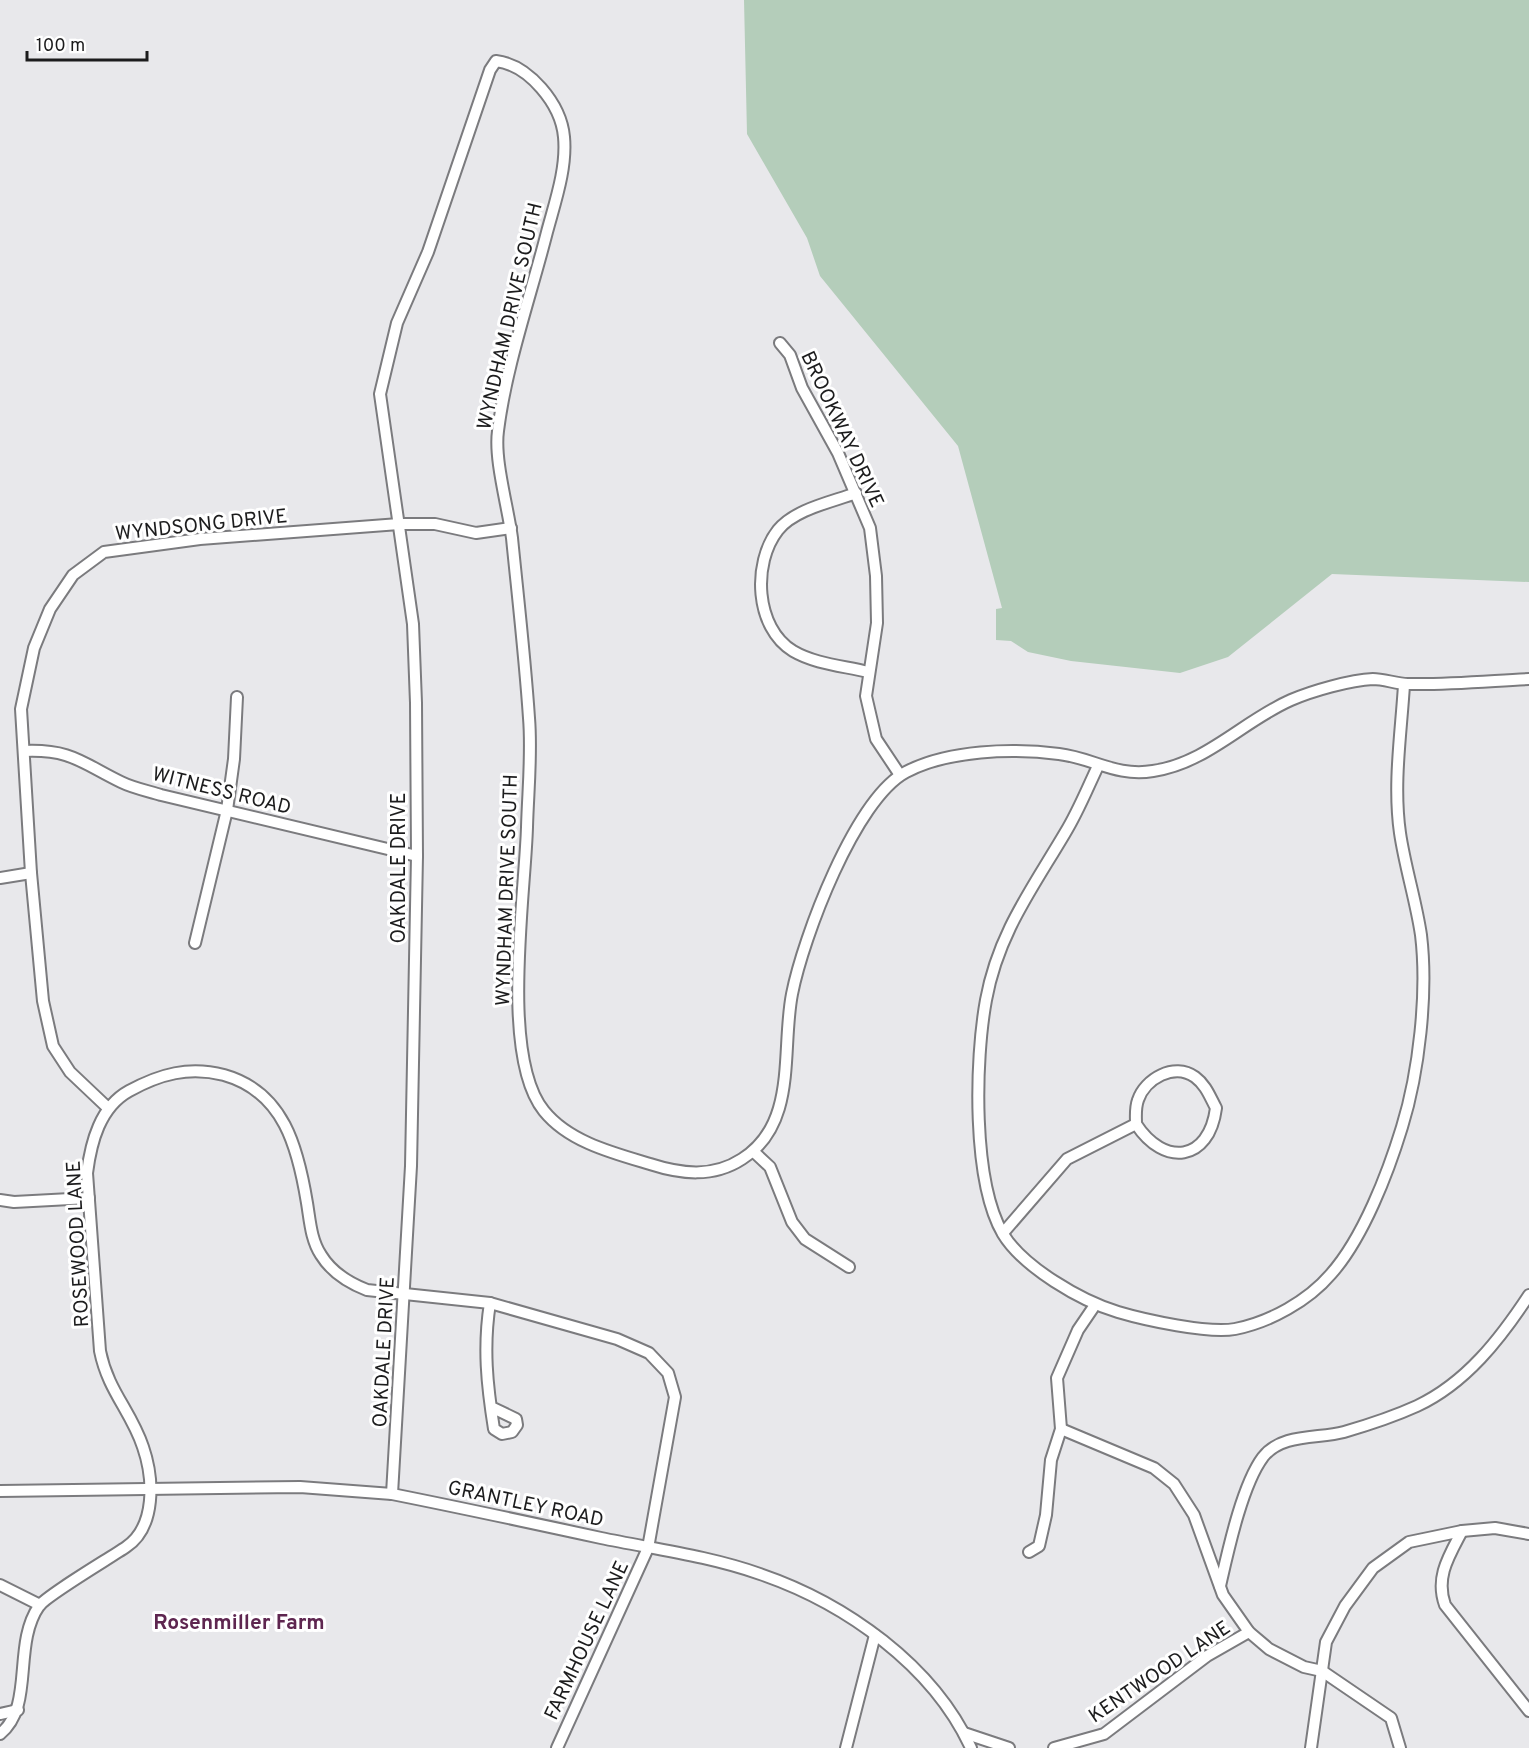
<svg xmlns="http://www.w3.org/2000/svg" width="1529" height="1748" viewBox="0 0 1529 1748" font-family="Overpass,sans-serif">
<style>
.grass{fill:#b4cdba}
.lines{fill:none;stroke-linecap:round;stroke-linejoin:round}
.minor-casing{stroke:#7b7b7e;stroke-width:14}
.minor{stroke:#fff;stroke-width:10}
.labels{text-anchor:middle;stroke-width:6;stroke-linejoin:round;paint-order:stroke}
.street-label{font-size:20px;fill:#1c1c1d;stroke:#fff}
.neighbourhood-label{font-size:21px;font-weight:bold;fill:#5e2650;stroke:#fff}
</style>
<rect width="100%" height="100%" fill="#e8e8eb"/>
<path class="grass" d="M744,0H1529V582L1332,574L1228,657L1180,673L1071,661L1028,652L1011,641L996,640V609L1002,608L958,446L820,276L807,238L747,134Z"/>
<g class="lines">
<g class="minor-casing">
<g id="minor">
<path d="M780,343L790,355L802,388L838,453L870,528L876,576L877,623L866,696L876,739L900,775"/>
<path d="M856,493C832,502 795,509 778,530C752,563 755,628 793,651C815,664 844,666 868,672"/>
<path d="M24,751C71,749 82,763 121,782C133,788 148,791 161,795L417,856"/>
<path d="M1098,766C1087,789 1078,812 1065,833C1032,889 998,934 986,1000C975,1060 972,1181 1003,1234C1023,1267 1081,1301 1118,1312C1145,1320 1209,1334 1235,1329C1270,1322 1308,1301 1331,1274C1363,1238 1388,1173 1402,1127C1419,1072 1428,993 1421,935C1416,901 1405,867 1400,833C1393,784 1401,734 1404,685"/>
<path d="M0,878L31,873"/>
<path d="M195,943L227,810L234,759L237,697"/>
<path d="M108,1108L70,1072L53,1046L43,1001L31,873L21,709L34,648L50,609L73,575L104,552L200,539L399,524H435L476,533L511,528"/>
<path d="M754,1152L770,1167L792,1222L805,1239L849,1267"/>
<path d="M0,1200L14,1202L89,1198"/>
<path d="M1003,1233L1067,1159L1136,1124C1164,1167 1209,1162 1216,1108C1210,1097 1206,1085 1195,1077C1174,1062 1145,1079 1138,1100C1135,1108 1136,1116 1136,1124"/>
<path d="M490,1303C483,1347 487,1385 494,1429L502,1434L512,1432L517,1425L516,1419L491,1407"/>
<path d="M1061,1429L1154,1468L1174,1484L1194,1515L1223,1595L1249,1632L1269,1649L1304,1667L1322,1671L1391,1718L1400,1748"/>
<path d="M0,1491L300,1487L392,1494C462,1508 532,1523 601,1538C654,1549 709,1556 760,1574C845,1603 933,1665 971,1748"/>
<path d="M392,1494L411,1166L417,856L416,703L413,624L380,394L397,323L428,252L490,70L496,61C529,65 561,104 564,137C567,168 555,202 547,232C531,295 506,366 498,431C494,460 508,507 512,538C518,598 525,658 529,718C532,754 528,791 527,827C525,897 500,1057 544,1111C569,1142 613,1153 650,1164C681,1174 713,1178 742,1159C798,1124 781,1050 792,994C803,938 855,799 906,772C948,750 1012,748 1059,754C1093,758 1116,777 1153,771C1207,763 1243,721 1291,700C1312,691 1350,680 1373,679C1384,679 1397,684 1408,684C1448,685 1489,681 1529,679"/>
<path d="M1462,1531C1449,1556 1435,1577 1445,1605L1529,1711"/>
<path d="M1029,1552L1039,1546L1046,1515L1051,1460L1061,1429L1057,1378L1078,1330L1095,1305"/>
<path d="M0,1585L40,1605"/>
<path d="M1220,1586C1228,1551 1242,1485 1263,1457C1282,1433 1318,1439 1344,1432C1368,1425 1395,1416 1417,1406C1466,1383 1500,1339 1529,1295"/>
<path d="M0,1714L18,1710"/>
<path d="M964,1733L1009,1748"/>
<path d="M0,1734C35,1706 12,1645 39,1606C47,1595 110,1558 126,1547C156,1527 154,1479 143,1447C131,1411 108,1391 100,1351L87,1173C91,1142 100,1107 129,1091C160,1074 189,1066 224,1075C284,1092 298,1148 307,1203C310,1221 311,1240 321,1255C332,1273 349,1283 367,1290L490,1303L617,1339L649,1353L668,1373L675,1397L648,1548L557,1748"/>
<path d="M846,1748L875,1635"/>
<path d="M1054,1748L1104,1734L1207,1656L1249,1632"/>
<path d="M1311,1748L1326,1642L1345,1606L1373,1568L1409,1542L1462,1531L1495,1528L1529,1534"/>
</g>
</g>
<use href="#minor" class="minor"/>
</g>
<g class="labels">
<g class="street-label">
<text transform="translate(509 316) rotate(-77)" y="7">WYNDHAM DRIVE SOUTH</text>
<text transform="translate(843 429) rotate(65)" y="7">BROOKWAY DRIVE</text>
<text transform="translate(201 524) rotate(-6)" y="7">WYNDSONG DRIVE</text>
<text transform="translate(222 790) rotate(14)" y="7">WITNESS ROAD</text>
<text transform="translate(398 868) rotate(-90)" y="7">OAKDALE DRIVE</text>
<text transform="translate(506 890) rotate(-88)" y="7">WYNDHAM DRIVE SOUTH</text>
<text transform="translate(77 1244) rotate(-93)" y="7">ROSEWOOD LANE</text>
<text transform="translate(383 1352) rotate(-87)" y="7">OAKDALE DRIVE</text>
<text transform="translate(526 1503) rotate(12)" y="7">GRANTLEY ROAD</text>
<text transform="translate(586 1640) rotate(-65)" y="7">FARMHOUSE LANE</text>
<text transform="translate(1159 1671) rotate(-34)" y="7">KENTWOOD LANE</text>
</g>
<g class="neighbourhood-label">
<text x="239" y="1629">Rosenmiller Farm</text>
</g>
</g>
<path d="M27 51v9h120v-9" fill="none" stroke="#1c1c1d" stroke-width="3"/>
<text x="36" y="51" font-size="18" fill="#1c1c1d" stroke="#ffffff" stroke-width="4.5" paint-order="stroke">100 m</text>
</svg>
